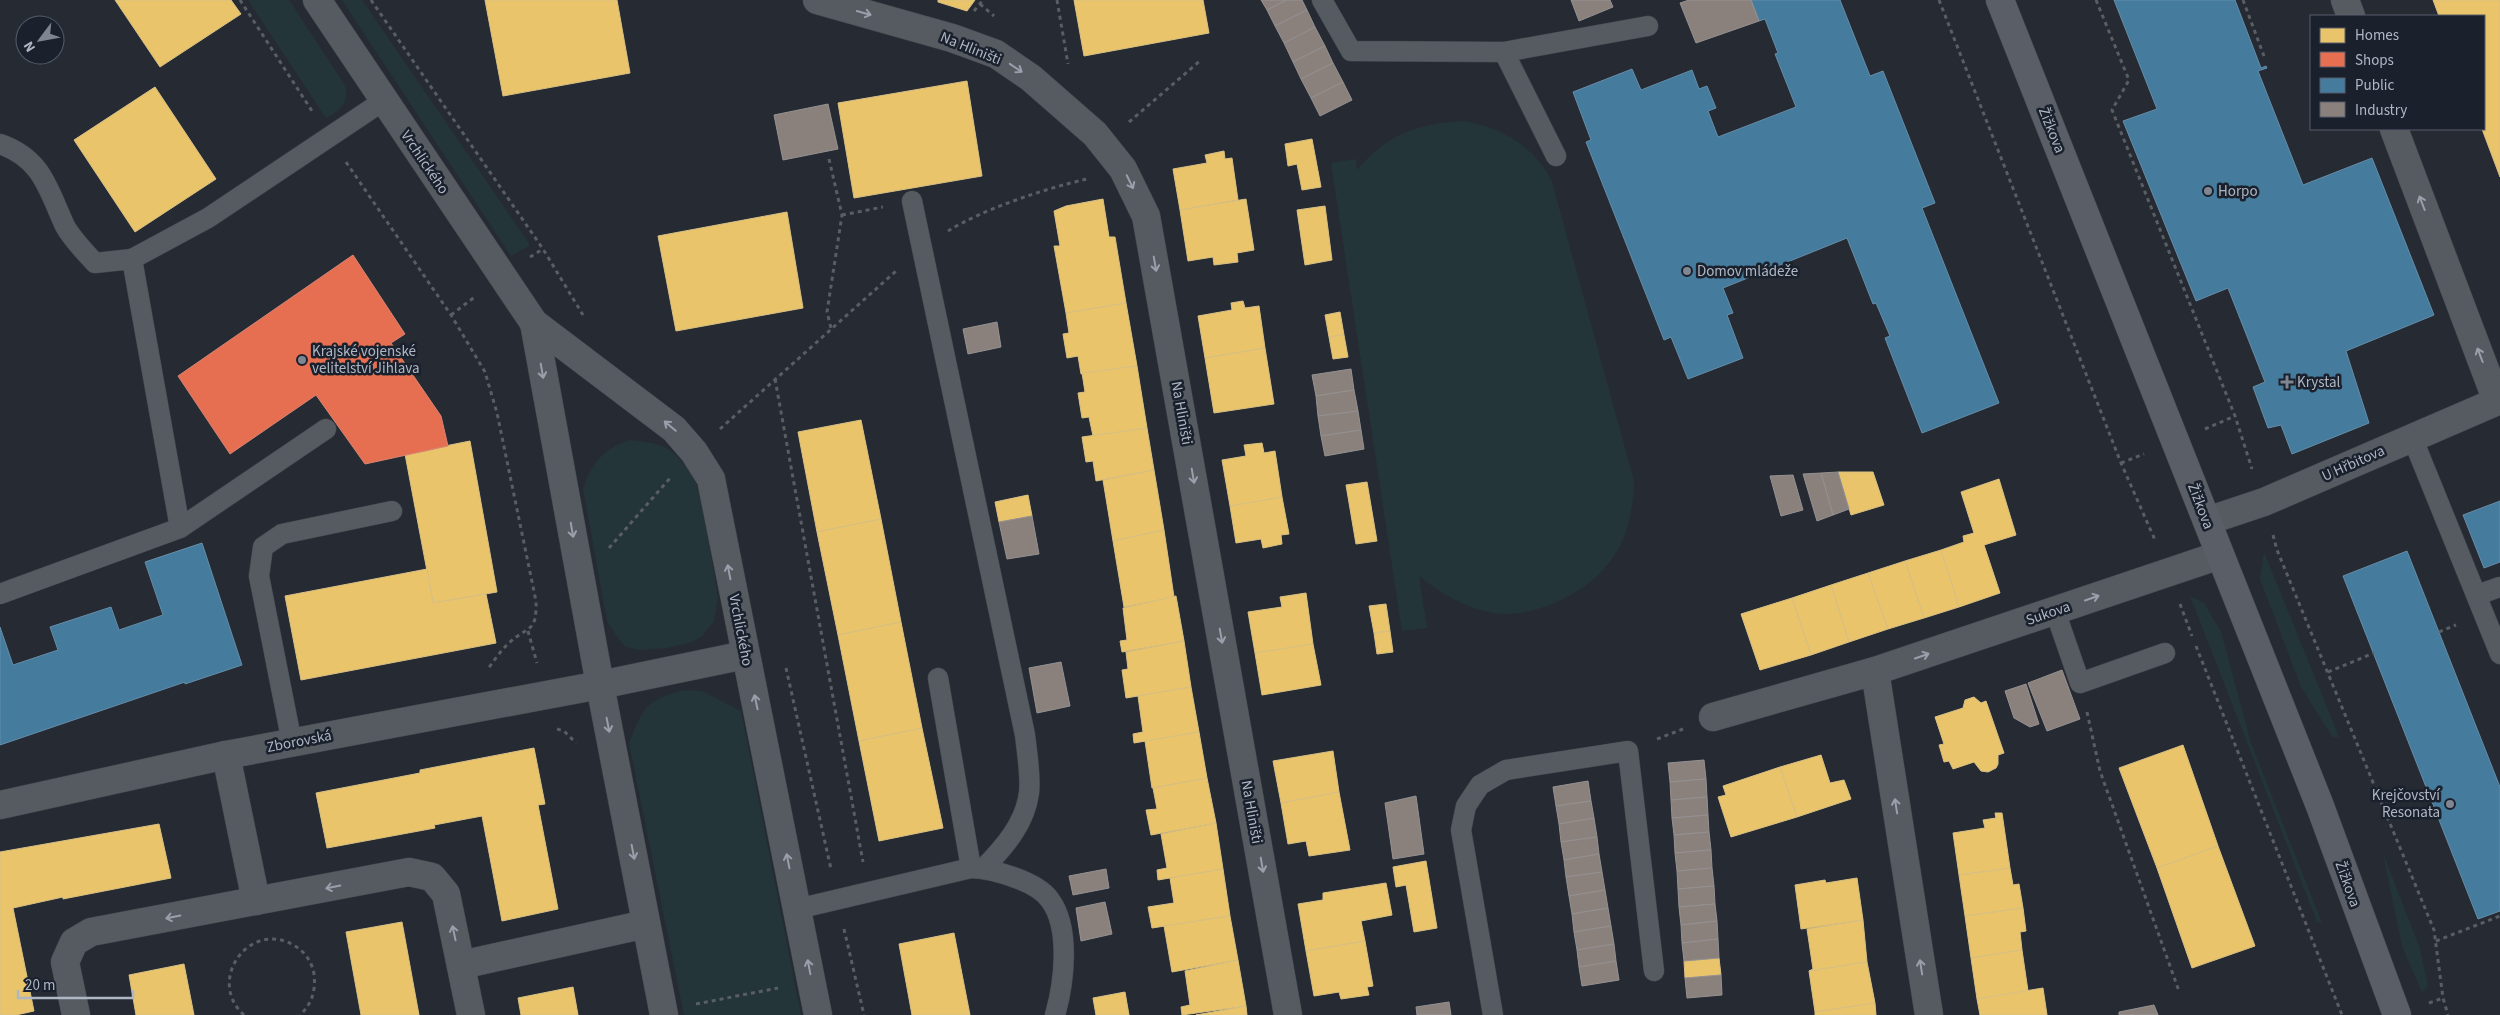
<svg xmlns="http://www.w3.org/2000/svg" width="2500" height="1015" viewBox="0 0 2500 1015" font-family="'Source Sans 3',sans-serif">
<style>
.green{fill:#233538}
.homes{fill:#e9c46a;stroke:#d8c085}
.shops{fill:#e76f51;stroke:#d68574}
.public{fill:#457b9d;stroke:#658da9}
.industry{fill:#8a817c;stroke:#959192}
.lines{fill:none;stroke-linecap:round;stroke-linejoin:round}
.service-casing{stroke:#42464c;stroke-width:21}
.minor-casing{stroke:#42464c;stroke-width:29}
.tertiary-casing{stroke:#42464c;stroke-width:29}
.secondary-casing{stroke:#42464c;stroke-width:29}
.path{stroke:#595e65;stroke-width:3;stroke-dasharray:4 4;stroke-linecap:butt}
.service{stroke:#565a61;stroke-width:20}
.minor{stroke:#565a61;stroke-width:28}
.tertiary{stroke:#565a61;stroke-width:28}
.secondary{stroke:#5a5e66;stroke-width:28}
.oneway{stroke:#99a0ac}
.poi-dot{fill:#7f8692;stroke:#1a212d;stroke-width:2}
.labels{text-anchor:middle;stroke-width:5;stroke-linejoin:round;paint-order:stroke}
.street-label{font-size:15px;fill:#afb7c5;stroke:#1a212d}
.poi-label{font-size:15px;fill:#afb7c5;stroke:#1a212d;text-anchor:start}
</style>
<rect width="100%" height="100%" fill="#262b33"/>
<g class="green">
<path d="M248,0H289L346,87C348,104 340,110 326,118Z"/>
<path d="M342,0H362L530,245L511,256Z"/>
<path d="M1464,121C1502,128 1535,146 1552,182L1634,481C1633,540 1609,580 1554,603C1535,611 1514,616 1494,613C1466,608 1441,594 1419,576L1427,628L1402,631L1331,163L1356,159L1357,170C1387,134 1419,123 1464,121Z"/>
<path d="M631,440L653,443L667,448L678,457L693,475L701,498L718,597L714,621L702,636L692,642L667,648L640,650L626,647L618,638L607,621L583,489C592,462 604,448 631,440Z"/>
<path d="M2264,552L2339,737L2333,738L2301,687L2260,579Z"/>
<path d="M2190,596L2204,603L2221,632L2251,743L2322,923L2317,922Z"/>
<path d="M685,690L702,691L741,711L801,1015H684L629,743C643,707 646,700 685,690Z"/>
<path d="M2383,853L2420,949L2428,986L2422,992L2402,946Z"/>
</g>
<g class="homes">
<path d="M115,0H231L241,14L160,67Z"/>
<path d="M485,0H617L630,73L503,96Z"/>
<path d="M938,0H975L967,11L938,2Z"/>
<path d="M1074,0H1203L1209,33L1084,56Z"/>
<path d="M2433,0H2500V177L2482,129H2484V16H2439Z"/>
<path d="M967,81L982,176L854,198L838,103Z"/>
<path d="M155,87L216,179L135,232L74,140Z"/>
<path d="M1312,139L1321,187L1302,190L1297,164L1288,166L1285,144Z"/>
<path d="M1224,151L1225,159L1232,158L1238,200L1180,210L1173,169L1207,163L1205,155Z"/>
<path d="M1103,199L1109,237H1115L1126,303L1066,313L1054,246H1060L1054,211L1066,206Z"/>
<path d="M1246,199L1254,250L1237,253L1238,262L1214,265L1213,257L1188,261L1180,210Z"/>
<path d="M1325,206L1332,260L1305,265L1297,210Z"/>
<path d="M787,212L803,308L676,331L658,236Z"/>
<path d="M1243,301L1245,308L1259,306L1265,348L1205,358L1198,316L1232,310L1231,303Z"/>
<path d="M1126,303L1137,366L1081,374L1078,356L1067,358L1063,334L1069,333L1066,313Z"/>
<path d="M1340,312L1344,335L1329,337L1325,315Z"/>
<path d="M1344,335L1348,357L1333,359L1329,337Z"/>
<path d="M1265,348L1274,404L1214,413L1205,358Z"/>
<path d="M1137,366L1147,428L1093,436L1089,417L1082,418L1078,393L1085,392L1082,373Z"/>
<path d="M861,420L881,519L817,532L798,432Z"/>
<path d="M1147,428L1154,470L1096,481L1093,461L1086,462L1082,437Z"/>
<path d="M470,441L497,592L433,603L405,454Z"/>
<path d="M1262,443L1264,453L1275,451L1282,497L1230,506L1222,460L1246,456L1244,445Z"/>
<path d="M1154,470L1164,530L1113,541L1103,480Z"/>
<path d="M1838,472H1873L1884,505L1851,515Z"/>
<path d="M1999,479L2016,535L1984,545L2000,593L1959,607L1941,550L1964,542L1963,536L1974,533L1961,492Z"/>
<path d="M1367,482L1377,541L1356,544L1346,485Z"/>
<path d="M1028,495L1032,516L999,522L995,502Z"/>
<path d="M1282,497L1289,534L1281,535L1282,544L1263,548L1261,539L1236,543L1230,506Z"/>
<path d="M881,519L901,622L838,635L817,532Z"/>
<path d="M1164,530L1174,597L1124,607L1113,541Z"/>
<path d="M1941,550L1959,607L1924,618L1905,561Z"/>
<path d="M1905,561L1924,618L1888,629L1868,573Z"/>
<path d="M427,569L433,603L486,594L496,643L301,680L285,596Z"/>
<path d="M1868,573L1888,629L1849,642L1831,585Z"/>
<path d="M1831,585L1849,642L1811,655L1792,598Z"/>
<path d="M1306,593L1313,644L1255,653L1248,612L1282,607L1280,597Z"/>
<path d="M1176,596L1184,641L1122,652L1120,641L1127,640L1123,608Z"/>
<path d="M1792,598L1811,655L1760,670L1741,614Z"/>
<path d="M1386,604L1390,631L1374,633L1369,606Z"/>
<path d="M901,622L922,728L859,741L838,635Z"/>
<path d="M1390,631L1393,652L1377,654L1374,633Z"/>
<path d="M1184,641L1191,687L1126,698L1122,670L1128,669L1126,652Z"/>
<path d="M1313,644L1321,685L1262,695L1255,653Z"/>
<path d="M1191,687L1199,732L1134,743L1133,734L1143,732L1138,696Z"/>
<path d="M1974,697L1981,703L1986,701L2004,753L1998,755V764L1996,768L1988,772L1981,771L1974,762L1953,769L1949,761L1944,762L1939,745L1944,744L1935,717L1963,708L1965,700Z"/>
<path d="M922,728L943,828L879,841L859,741Z"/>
<path d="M1199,732L1207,778L1152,788L1145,741Z"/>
<path d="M2183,745L2218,846L2157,868L2119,768Z"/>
<path d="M534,748L545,804L538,805L558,909L502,921L482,816L434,825L435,828L327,848L316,793L420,773V770Z"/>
<path d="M1333,751L1339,792L1281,803L1273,761Z"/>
<path d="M1821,755L1830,783L1844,780L1851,799L1797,817L1780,767Z"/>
<path d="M1780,767L1797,817L1731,837L1718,797L1726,795L1723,786Z"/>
<path d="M1207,778L1216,823L1151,835L1146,810L1157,809L1153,788Z"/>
<path d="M1339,792L1350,850L1309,856L1306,841L1288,844L1281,803Z"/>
<path d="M1995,813H2002L2010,868L1959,875L1953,833L1985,828L1983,820L1996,818Z"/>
<path d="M1216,823L1223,869L1158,880L1157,870L1167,868L1161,834Z"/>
<path d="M159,824L171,878L63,899V897L13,908L34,1011L16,1015H0V852Z"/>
<path d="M2218,846L2255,946L2192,968L2157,868Z"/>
<path d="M1426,861L1437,928L1414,932L1406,885L1396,887L1393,867Z"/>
<path d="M2010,868L2013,885L2019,884L2023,908L1965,916L1959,875Z"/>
<path d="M1223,869L1230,916L1152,928L1148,907L1174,903L1170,878Z"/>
<path d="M1857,878L1863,920L1801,929L1795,885L1825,880L1826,883Z"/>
<path d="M1386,883L1392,915L1361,921L1365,941L1306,951L1298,904L1323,900V893Z"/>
<path d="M2023,908L2026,931L2020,932L2022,950L1971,958L1965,916Z"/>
<path d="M1230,916L1238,960L1172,972L1164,926Z"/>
<path d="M1863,920L1867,962L1809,971L1813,969L1807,929Z"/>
<path d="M402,922L419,1015H361L346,932Z"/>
<path d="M954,933L970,1015H912L899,944Z"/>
<path d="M1365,941L1373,986L1367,987L1369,995L1341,999L1339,992L1314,996L1306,951Z"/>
<path d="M2022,950L2028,991L1977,999L1971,958Z"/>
<path d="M1719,958L1721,975L1685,978L1684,961Z"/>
<path d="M1238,960L1246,1006L1182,1015L1181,1007L1190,1005L1185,971Z"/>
<path d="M1867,962L1875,1003L1815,1012L1809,971Z"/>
<path d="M184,964L194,1015H136L129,975Z"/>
<path d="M573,987L578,1015H521L518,998Z"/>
<path d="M2043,988L2047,1015H1980L1977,999Z"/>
<path d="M1125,992L1129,1015H1096L1093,998Z"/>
<path d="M1875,1003L1876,1015H1815V1012Z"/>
<path d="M1246,1006L1247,1015H1196Z"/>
</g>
<path class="shops" d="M353,255L405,334L391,343L441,416L448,446L365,464L316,395L230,454L178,376Z"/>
<g class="public">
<path d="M1751,0H1840L1870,76L1883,71L1935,203L1922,208L1999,403L1922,433L1885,338L1890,336L1876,303L1873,304L1847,238L1723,288L1733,313L1727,315L1743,358L1688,379L1671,337L1664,340L1586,142L1591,140L1573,92L1632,69L1641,90L1692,70L1699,89L1707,86L1716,108L1708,111L1718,137L1796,107L1775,54L1778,53L1765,19L1759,21Z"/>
<path d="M2114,0H2235L2261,68L2266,66L2267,68L2258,71L2303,185L2372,158L2434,315L2346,351L2369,423L2292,454L2281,425L2268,428L2253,387L2265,382L2228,288L2196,301L2123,121L2157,109Z"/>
<path d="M2500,501V562L2484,568L2463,515Z"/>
<path d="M202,543L242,665L185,684V682L0,745V627L13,665L58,650L50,627L111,607L119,630L163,615L145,562Z"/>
<path d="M2407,551L2500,787V911L2478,919L2343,576Z"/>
</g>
<g class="industry">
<path d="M1261,0H1287L1267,10Z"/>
<path d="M1287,0H1302L1307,10L1275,26L1267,10Z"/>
<path d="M1571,0H1610L1613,7L1579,21Z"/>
<path d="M1689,0H1751L1759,21L1696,43L1680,3Z"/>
<path d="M1307,10L1315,27L1284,43L1275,26Z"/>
<path d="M1315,27L1325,46L1293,62L1284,43Z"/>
<path d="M1325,46L1333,63L1301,79L1293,62Z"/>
<path d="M1333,63L1343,82L1311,98L1301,79Z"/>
<path d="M1343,82L1352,100L1320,116L1311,98Z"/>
<path d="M828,104L838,149L783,160L774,115Z"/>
<path d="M997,322L1001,347L968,354L963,329Z"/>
<path d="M1351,369L1354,390L1316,396L1312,375Z"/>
<path d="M1354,390L1358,411L1318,416L1316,396Z"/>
<path d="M1358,411L1361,430L1321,436L1318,416Z"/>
<path d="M1361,430L1364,449L1325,456L1321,436Z"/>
<path d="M1838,472L1849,509L1833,515L1821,473Z"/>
<path d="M1821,473L1833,515L1817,521L1803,474Z"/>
<path d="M1793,475L1803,510L1781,516L1770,476Z"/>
<path d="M1032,516L1039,554L1007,559L999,522Z"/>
<path d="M1061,662L1070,706L1037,713L1029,668Z"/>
<path d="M2062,670L2080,719L2047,731L2028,683Z"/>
<path d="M2026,684L2039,724L2030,727L2014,718L2005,691Z"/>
<path d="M1704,760L1706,779L1670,782L1668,763Z"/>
<path d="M1706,779L1707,797L1671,800L1670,782Z"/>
<path d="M1588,781L1591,801L1556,806L1553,787Z"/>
<path d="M1416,796L1424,854L1393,859L1385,803Z"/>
<path d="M1707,797L1708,815L1672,818L1671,800Z"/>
<path d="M1591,801L1594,818L1559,824L1556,806Z"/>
<path d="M1708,815L1709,832L1674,835L1672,818Z"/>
<path d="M1594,818L1597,837L1561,842L1559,824Z"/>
<path d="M1709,832L1711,850L1675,853L1674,835Z"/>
<path d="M1597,837L1599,854L1564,860L1561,842Z"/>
<path d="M1711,850L1712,868L1677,871L1675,853Z"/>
<path d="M1599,854L1602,872L1566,877L1564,860Z"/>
<path d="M1712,868L1714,886L1678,889L1677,871Z"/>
<path d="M1106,869L1109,888L1073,895L1069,876Z"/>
<path d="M1602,872L1605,890L1569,896L1566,877Z"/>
<path d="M1714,886L1715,904L1679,907L1678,889Z"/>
<path d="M1605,890L1608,908L1572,914L1569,896Z"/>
<path d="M1105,902L1112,934L1081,941L1076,908Z"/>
<path d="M1715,904L1717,921L1681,925L1679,907Z"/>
<path d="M1608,908L1611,926L1574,932L1572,914Z"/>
<path d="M1717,921L1718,939L1682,943L1681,925Z"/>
<path d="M1611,926L1614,944L1577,950L1574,932Z"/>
<path d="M1718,939L1719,958L1684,961L1682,943Z"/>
<path d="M1614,944L1616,961L1579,967L1577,950Z"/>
<path d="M1616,961L1619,980L1582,986L1579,967Z"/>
<path d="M1721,975L1722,995L1687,998L1685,978Z"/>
<path d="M1449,1002L1451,1015H1417L1416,1007Z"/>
<path d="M2154,1005L2158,1015H2119V1012Z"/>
</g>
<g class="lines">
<g class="service-casing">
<g id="service">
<path d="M1322,0L1351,51L1504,52L1648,26"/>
<path d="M1504,52L1556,156"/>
<path d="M0,144C43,159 48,190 65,226C72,239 85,252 95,263L132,259L180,528"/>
<path d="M912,201L1025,735C1027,753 1031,775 1029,793C1025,824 1004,847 984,868"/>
<path d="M132,259L208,218L383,101"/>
<path d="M2412,437L2500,654"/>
<path d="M0,594L180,528L326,429"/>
<path d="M2477,595L2500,587"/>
<path d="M2055,611L2080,683L2165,653"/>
<path d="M938,678L971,868"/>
<path d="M292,743L259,576L263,547L282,534L392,511"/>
<path d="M797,909L971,868C993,869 1037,881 1050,900C1071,928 1064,984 1055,1015"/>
<path d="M1493,1015L1461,830L1466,806L1480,785L1506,770L1628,751L1654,971"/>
</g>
</g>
<g class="minor-casing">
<g id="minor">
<path d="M817,0L952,38L996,54L1031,78L1095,134L1123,169L1146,216L1288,1015"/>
<path d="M2345,0L2351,16"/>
<path d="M2394,129L2497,401"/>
<path d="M2207,521L2264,502L2500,400"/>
<path d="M1875,671L1929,1015"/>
<path d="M1713,717L1875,671L2220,555"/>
<path d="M226,755L256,901"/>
<path d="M0,805L226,755L600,685L745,655"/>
<path d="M461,965L646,924"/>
<path d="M76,1015L65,962L74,942L91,932L409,872L432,877L446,894L471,1015"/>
</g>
</g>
<g class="tertiary-casing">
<g id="tertiary">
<path d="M317,0L534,323L674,429L694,452L711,479L818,1015"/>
<path d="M534,323L600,685L664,1015"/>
</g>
</g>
<g class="secondary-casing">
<path id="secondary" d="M2000,0L2320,806L2397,1015"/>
</g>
<g class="path">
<path d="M240,0L312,111"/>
<path d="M371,0L543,249L583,315"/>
<path d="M1057,0L1068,64"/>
<path d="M1939,0L2121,463L2155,540"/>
<path d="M2096,0L2129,80L2112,110L2235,416L2252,469"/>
<path d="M2243,0L2264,56"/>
<path d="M980,4L994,16"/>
<path d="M974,11L983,0"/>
<path d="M1129,122L1201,60"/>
<path d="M829,159L842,215L827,312L831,328"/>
<path d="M346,162L451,315L485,372L497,413L536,601C537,634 528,625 509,643C501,650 494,661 487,670"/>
<path d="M842,215L883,207"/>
<path d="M948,231C983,209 1047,188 1087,179"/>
<path d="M530,257L543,249"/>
<path d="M451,315L476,296"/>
<path d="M775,379L863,862"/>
<path d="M720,429L896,271"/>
<path d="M2205,429L2235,416"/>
<path d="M2121,463L2144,454"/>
<path d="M2273,535L2277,550L2434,930L2443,998L2448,1015"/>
<path d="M609,548L671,477"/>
<path d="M2180,604L2192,636"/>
<path d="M528,631L537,663"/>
<path d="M2439,632L2456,625"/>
<path d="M2196,646L2342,1015"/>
<path d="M786,668L831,869"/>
<path d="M2328,672L2374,653"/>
<path d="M2087,712L2100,771L2179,991"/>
<path d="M557,729L564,731L576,743"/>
<path d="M1657,739L1683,729"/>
<path d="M844,929L864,1015"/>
<path d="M2436,941L2500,916"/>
<path d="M2429,1003L2443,998"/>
<path d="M696,1004L778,988"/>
<path d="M244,1015C205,980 251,918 295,946C305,952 312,962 314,974C316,990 312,1004 300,1015"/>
</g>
<use href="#service" class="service"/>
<use href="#minor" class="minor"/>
<use href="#tertiary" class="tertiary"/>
<use href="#secondary" class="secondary"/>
</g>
<defs><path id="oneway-shaft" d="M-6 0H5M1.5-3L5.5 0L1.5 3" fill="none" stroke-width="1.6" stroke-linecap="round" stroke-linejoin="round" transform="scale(1.25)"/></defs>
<g class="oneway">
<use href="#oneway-shaft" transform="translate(864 13) rotate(16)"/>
<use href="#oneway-shaft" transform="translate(1016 68) rotate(34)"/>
<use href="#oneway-shaft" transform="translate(1130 182) rotate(64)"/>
<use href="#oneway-shaft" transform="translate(2422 203) rotate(-111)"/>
<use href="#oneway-shaft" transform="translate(1155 264) rotate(80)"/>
<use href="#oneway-shaft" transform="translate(2480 355) rotate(-111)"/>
<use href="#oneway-shaft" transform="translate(542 371) rotate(80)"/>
<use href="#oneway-shaft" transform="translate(670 426) rotate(-140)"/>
<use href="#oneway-shaft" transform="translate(1193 476) rotate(80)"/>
<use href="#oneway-shaft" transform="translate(572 530) rotate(80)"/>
<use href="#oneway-shaft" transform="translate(729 572) rotate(-101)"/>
<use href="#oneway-shaft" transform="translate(2092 598) rotate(-19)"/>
<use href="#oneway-shaft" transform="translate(1221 636) rotate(80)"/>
<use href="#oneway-shaft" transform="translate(1922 656) rotate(-19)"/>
<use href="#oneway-shaft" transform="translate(756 702) rotate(-102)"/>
<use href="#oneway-shaft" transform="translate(608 725) rotate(79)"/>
<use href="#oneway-shaft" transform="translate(1896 806) rotate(-99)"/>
<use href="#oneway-shaft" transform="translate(633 852) rotate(79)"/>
<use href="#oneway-shaft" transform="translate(788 861) rotate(-101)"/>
<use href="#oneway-shaft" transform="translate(1262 865) rotate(80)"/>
<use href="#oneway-shaft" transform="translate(333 887) rotate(169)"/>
<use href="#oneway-shaft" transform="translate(173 917) rotate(169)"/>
<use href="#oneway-shaft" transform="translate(454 933) rotate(-102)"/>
<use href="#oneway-shaft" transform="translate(809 967) rotate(-101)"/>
<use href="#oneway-shaft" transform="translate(1921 967) rotate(-99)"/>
</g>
<g class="poi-dot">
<circle cx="2208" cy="191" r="5"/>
<circle cx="1687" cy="271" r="5"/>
<circle cx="302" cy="360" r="5"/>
<path d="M2284.5 374.5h5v5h5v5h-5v5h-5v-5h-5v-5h5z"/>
<circle cx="2450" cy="804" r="5"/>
</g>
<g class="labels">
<g class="street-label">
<text transform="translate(971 48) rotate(22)" y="5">Na Hliništi</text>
<text transform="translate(2052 130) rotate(68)" y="5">Žižkova</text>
<text transform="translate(425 162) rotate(56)" y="5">Vrchlického</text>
<text transform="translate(1182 413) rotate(80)" y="5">Na Hliništi</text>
<text transform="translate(2353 463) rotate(-24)" y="5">U Hřbitova</text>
<text transform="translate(2201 506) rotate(69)" y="5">Žižkova</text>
<text transform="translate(2048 613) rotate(-19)" y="5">Sukova</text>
<text transform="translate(741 630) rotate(79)" y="5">Vrchlického</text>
<text transform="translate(299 741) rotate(-11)" y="5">Zborovská</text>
<text transform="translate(1252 812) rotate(80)" y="5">Na Hliništi</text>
<text transform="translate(2348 884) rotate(70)" y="5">Žižkova</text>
</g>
<g class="poi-label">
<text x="2218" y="196">Horpo</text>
<text x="1697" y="276">Domov mládeže</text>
<text x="312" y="356">Krajské vojenské<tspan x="312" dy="17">velitelství Jihlava</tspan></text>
<text x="2297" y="387">Krystal</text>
<text x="2440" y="800" text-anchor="end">Krejčovství<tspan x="2440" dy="17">Resonata</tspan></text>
</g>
</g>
<rect x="2310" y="15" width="175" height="115" fill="#1a212d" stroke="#565d6a"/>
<rect x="2320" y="28" width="25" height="15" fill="#e9c46a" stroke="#565d6a"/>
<text x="2355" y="40" font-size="15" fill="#afb7c5">Homes</text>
<rect x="2320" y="52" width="25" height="15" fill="#e76f51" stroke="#565d6a"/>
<text x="2355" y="65" font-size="15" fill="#afb7c5">Shops</text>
<rect x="2320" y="78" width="25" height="15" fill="#457b9d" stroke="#565d6a"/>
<text x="2355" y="90" font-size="15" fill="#afb7c5">Public</text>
<rect x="2320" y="102" width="25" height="15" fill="#8a817c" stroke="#565d6a"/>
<text x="2355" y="115" font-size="15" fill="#afb7c5">Industry</text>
<g transform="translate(40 40) rotate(238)"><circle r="24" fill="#1a212d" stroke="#565d6a"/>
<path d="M0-4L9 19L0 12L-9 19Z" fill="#7f8692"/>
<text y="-8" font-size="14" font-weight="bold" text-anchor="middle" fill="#afb7c5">N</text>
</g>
<path d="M18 990v8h115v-8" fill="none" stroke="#afb7c5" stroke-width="2.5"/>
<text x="25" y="990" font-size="15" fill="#afb7c5" stroke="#1a212d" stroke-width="4" paint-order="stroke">20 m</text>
</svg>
